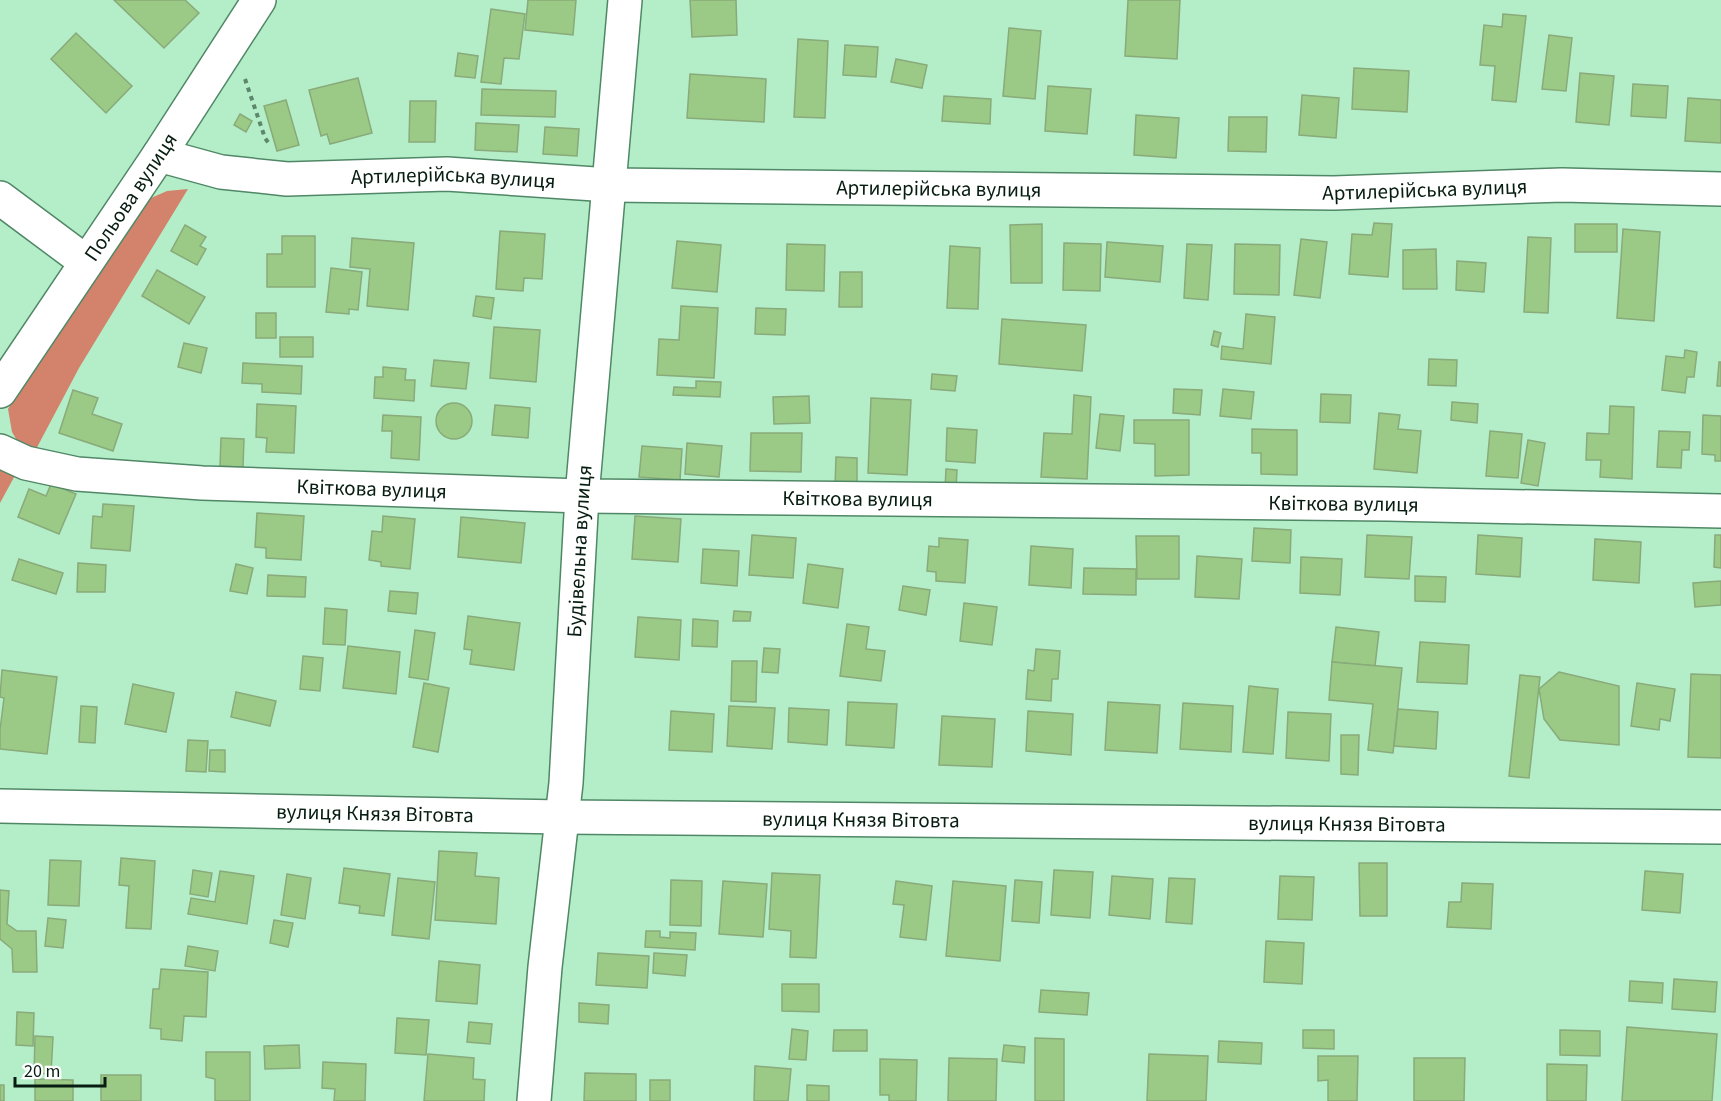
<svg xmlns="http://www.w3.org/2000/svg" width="1721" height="1101" viewBox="0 0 1721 1101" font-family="'Source Sans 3',sans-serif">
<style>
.forest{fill:#d3826b}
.building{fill:#9aca85;stroke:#89aa7a;stroke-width:1.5}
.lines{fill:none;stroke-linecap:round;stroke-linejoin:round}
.minor-casing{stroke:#508766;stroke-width:36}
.path{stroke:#5e866d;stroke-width:4;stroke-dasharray:4.5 4.5;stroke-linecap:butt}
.minor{stroke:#fff;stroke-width:33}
.labels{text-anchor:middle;stroke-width:4.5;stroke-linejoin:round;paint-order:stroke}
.street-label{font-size:21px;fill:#071d11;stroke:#fff}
</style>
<rect width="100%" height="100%" fill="#b4eec9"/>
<g class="forest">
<path d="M188,189L79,368L34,453L22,449L12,432L8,409L30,370L77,306L119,240L151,198L167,191Z"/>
<path d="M0,467L18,470L0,503Z"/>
</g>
<g class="building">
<path d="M114,0H185L199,13L164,48Z"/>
<path d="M528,0H576L573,35L525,30Z"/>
<path d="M690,0H736L737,35L692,37Z"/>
<path d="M1128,0H1180L1177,59L1125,56Z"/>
<path d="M491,9L525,14L519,59L504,58L501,84L481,82Z"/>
<path d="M1503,14L1526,16L1516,102L1492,100L1495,66L1480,65L1484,25L1502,27Z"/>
<path d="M1009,28L1041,31L1035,99L1003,96Z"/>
<path d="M76,33L132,86L106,113L51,59Z"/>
<path d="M1549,35L1572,38L1566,91L1542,89Z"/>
<path d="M798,39L828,41L825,118L794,117Z"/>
<path d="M845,45L878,47L876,77L843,75Z"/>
<path d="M458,53L478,56L475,78L455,76Z"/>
<path d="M896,59L927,65L922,88L891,82Z"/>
<path d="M1354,68L1409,71L1407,112L1352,109Z"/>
<path d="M1580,73L1614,76L1609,125L1576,122Z"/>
<path d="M690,74L766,79L764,122L687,118Z"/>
<path d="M358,78L372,133L330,144L327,134L321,136L309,90Z"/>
<path d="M1633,84L1668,86L1666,118L1631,116Z"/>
<path d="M1048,86L1091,89L1087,134L1045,131Z"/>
<path d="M482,89L556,91L555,117L481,115Z"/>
<path d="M1302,95L1339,98L1336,138L1299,135Z"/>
<path d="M944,96L991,99L990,124L942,121Z"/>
<path d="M1688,98L1721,100V143L1685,141Z"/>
<path d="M286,100L299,145L277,151L264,106Z"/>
<path d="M410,101H436L435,142H409Z"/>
<path d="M240,114L252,121L246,132L234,125Z"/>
<path d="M1136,115L1179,118L1176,158L1134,155Z"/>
<path d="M1229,117H1267L1266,152L1228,151Z"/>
<path d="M476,123L519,125L517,152L475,150Z"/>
<path d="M545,127L579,129L577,156L543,154Z"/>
<path d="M1374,223L1392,224L1388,277L1349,274L1352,234L1372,235Z"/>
<path d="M1042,224V283H1011L1010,225Z"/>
<rect x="1575" y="224" width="42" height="28"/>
<path d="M185,225L206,237L200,246L206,249L197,265L171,251Z"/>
<path d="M1623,229L1660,232L1654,321L1617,318Z"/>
<path d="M500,231L545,234L542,279L524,278L523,291L496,289Z"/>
<path d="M282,236H315V287H267V254H282Z"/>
<path d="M1528,237L1551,238L1548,313L1524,312Z"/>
<path d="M352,238L414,243L408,310L367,306L370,269L350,267Z"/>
<path d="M1301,239L1327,242L1320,298L1294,295Z"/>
<path d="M677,241L721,245L717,292L672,288Z"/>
<path d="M1107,242L1163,246L1160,282L1105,277Z"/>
<path d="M1064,243L1101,244L1100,291L1063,290Z"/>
<path d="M787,244L825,245L824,291L786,290Z"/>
<path d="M1187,244L1212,245L1208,300L1184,298Z"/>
<path d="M1235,244L1280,245L1279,295L1234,294Z"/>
<path d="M950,246L980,248L978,309L947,308Z"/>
<path d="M1436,249L1437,289H1403V250Z"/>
<path d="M1457,261L1486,263L1484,292L1456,290Z"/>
<path d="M331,268L362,272L358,310L349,309V314L326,312Z"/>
<path d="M157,270L205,297L189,324L142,296Z"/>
<path d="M840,272H862V307H839Z"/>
<path d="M476,296L494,298L491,319L473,316Z"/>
<path d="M681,306L718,308L714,378L657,375L659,339L679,340Z"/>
<path d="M756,308L786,309L785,335L755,334Z"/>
<rect x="256" y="313" width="20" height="25"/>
<path d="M1246,314L1275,317L1271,364L1221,359L1222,346L1243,349Z"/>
<path d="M1002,319L1086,325L1082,371L999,364Z"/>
<path d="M494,327L540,330L536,382L490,378Z"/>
<path d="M1214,331L1221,333L1218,347L1211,345Z"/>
<rect x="280" y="337" width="33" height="20"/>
<path d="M184,343L207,348L201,373L178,367Z"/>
<path d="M1685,350L1697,352L1694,377H1687L1685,393L1662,390L1666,356L1684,358Z"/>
<path d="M1429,359L1457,360L1456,386L1428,385Z"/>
<path d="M434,360L469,363L466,389L431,386Z"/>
<path d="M1719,362H1721V386H1717Z"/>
<path d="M243,363L302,366L301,394L262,392V384L242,383Z"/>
<path d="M383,367L406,369L405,380H415L414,401L374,398L375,377H383Z"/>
<path d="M932,374L957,376L955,391L931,389Z"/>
<path d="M696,381L721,382L720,397L673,395L674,387L696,388Z"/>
<path d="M1174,389L1202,390L1200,415L1173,413Z"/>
<path d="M1223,389L1254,392L1251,419L1220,416Z"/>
<path d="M73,390L98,398L92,414L122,424L113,451L59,433Z"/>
<path d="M1321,394L1351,395L1350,423L1320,422Z"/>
<path d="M1074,395L1091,397L1087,479L1041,477L1044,433L1072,434Z"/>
<path d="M809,396L810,423L774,424L773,397Z"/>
<path d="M871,398L911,400L907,475L868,473Z"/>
<path d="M1452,402L1478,404L1477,423L1451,420Z"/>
<circle cx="454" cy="421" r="18"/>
<path d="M257,404L296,406L294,453L266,452L267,438L256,437Z"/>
<path d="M495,405L530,408L528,438L492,435Z"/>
<path d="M1610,406L1634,407L1632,479L1600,477L1601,460H1586L1587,433L1609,434Z"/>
<path d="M1379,413L1400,415L1398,429L1421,431L1417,473L1374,469Z"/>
<path d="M1100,414L1124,416L1120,451L1096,448Z"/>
<path d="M383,415L421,417L419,460L391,458L392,431H382Z"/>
<path d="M1703,415L1721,416V461H1715V455L1702,454Z"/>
<path d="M1134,420H1189V475L1155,476V444L1134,443Z"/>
<path d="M947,428L977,430L975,463L946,461Z"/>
<path d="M1252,429L1297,430V475L1261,474V453H1252Z"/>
<path d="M1490,431L1522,434L1518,478L1486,476Z"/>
<path d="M1659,431L1690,432L1689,450H1682L1681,468L1657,467Z"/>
<path d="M751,433H802L801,472L750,471Z"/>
<path d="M221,438L244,439L243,467L220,466Z"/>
<path d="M1528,440L1545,443L1538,486L1521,483Z"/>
<path d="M687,443L722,446L719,477L685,474Z"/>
<path d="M642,446L682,449L680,480L639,477Z"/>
<path d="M836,457L857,458V488L835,487Z"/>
<path d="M946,469L957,470L956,489H945Z"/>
<path d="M51,484L76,494L59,534L18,517L29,489L46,496Z"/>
<path d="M103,504L134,506L130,551L91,548L93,516L102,517Z"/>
<path d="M257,513L304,516L301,560L266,558V548L255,547Z"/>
<path d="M383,516L415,519L410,569L381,566V562L369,560L372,531L382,532Z"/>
<path d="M635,516L681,519L678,562L632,559Z"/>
<path d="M461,517L525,523L521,563L458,557Z"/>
<path d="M1254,528L1291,530L1290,563L1252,561Z"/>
<path d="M752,535L796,538L793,578L749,575Z"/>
<path d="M1367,535L1412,537L1409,579L1365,577Z"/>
<path d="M1478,535L1522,538L1520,577L1476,574Z"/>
<path d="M1715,535H1721V568L1714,567Z"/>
<path d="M1136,536H1179V579H1137Z"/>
<path d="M939,538L968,540L965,583L936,581V572L927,571L929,546L939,547Z"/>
<path d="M1595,539L1641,542L1639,583L1593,580Z"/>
<path d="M1031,546L1073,549L1071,588L1029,585Z"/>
<path d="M703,549L739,551L737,586L701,583Z"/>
<path d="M1197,556L1242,559L1239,599L1195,597Z"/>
<path d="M1301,557L1342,559L1340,595L1300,593Z"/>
<path d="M19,559L63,573L56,594L12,580Z"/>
<path d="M78,563L106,565L105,592H77Z"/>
<path d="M236,564L253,568L247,594L230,591Z"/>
<path d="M808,564L843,569L838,608L803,603Z"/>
<path d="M1084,568L1136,569V595L1083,594Z"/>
<path d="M268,575L306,577L305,597L267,596Z"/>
<path d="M1415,576L1446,577L1445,602L1415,601Z"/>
<path d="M1721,581V605L1695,607L1693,583Z"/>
<path d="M903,586L930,590L926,615L899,610Z"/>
<path d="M390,591L418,593L416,614L388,611Z"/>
<path d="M964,603L997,607L992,645L960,641Z"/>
<path d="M325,608L347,610L345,645L323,644Z"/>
<path d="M734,611L751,612L750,621H733Z"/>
<path d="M468,616L520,623L514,670L470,664L472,650L464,649Z"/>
<path d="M638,617L681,620L679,660L635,657Z"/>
<path d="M693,619L718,621L717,647L692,646Z"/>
<path d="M847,624L869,627L866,649L885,651L881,681L840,676Z"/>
<path d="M1336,627L1379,632L1375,666L1332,662Z"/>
<path d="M415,630L435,633L428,680L409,677Z"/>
<path d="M1420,642L1469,645L1467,684L1417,682Z"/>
<path d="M348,646L400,652L396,694L343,688Z"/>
<path d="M764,648L780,649L778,673L762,672Z"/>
<path d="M1036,649L1060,651L1058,679H1052L1051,701L1026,699L1028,670L1034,671Z"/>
<path d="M303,656L323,658L320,691L300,689Z"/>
<path d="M732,661H757L756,702L731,701Z"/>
<path d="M1332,662L1402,668L1393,753L1368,750L1373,704L1329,700Z"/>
<path d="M2,670L57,677L47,754L0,749V730L4,698L0,697Z"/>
<path d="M1559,672L1619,686V745L1560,740L1544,719L1539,689Z"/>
<path d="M1691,674L1721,675V758L1688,757Z"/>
<path d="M1520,675L1540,677L1529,778L1509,776Z"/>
<path d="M424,683L449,688L438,752L413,747Z"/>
<path d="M1637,683L1675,689L1670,721L1660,719L1659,730L1631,726Z"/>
<path d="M133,684L174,693L166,732L125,724Z"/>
<path d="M1249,686L1278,689L1273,754L1243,752Z"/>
<path d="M236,692L276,701L270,726L231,717Z"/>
<path d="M848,702L897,704L894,748L846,745Z"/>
<path d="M1108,702L1160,705L1157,753L1105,750Z"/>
<path d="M1183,703L1233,706L1231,752L1180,749Z"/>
<path d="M81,706L97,707L95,743L79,742Z"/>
<path d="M729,706L775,708L772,749L727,746Z"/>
<path d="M789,708L829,710L827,745L788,742Z"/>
<path d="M1398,709L1438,712L1436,749L1394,746Z"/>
<path d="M671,711L714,714L712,752L669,750Z"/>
<path d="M1028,711L1073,714L1071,755L1026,751Z"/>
<path d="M1288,712L1331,714L1329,761L1286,758Z"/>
<path d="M942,716L995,719L992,767L939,765Z"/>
<path d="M1341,735H1359L1358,775L1341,774Z"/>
<path d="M188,740L208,741L206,772L186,771Z"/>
<path d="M210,750H225V772L209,771Z"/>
<path d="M439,851L477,853L475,876L499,878L496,924L435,920Z"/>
<path d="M121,858L155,861L151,929L126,928L129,886L119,885Z"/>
<path d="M50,860L81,861L79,906L48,905Z"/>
<path d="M1359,863H1387V916H1360Z"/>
<path d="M344,868L390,874L384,916L359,913L360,906L339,903Z"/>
<path d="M193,870L212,873L208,897L190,894Z"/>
<path d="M1054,870L1093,872L1090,918L1051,915Z"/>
<path d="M220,871L254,876L247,924L188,914L191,898L215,902Z"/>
<path d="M1645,871L1683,874L1680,913L1642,910Z"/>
<path d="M772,873L820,875L816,958L790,957L791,931L769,929Z"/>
<path d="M287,874L311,878L305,919L281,915Z"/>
<path d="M1112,876L1153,879L1150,919L1109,915Z"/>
<path d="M1280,876L1314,877L1312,920L1278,919Z"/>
<path d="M398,878L435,882L429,939L392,935Z"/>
<path d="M1169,878L1195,879L1192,924L1166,922Z"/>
<path d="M671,880L702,881L701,926L670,925Z"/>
<path d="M1015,880L1042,882L1039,923L1012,921Z"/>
<path d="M723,881L767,884L763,937L719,934Z"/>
<path d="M896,881L932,886L926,940L900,937L904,905L893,904Z"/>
<path d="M953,881L1006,886L1000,961L946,956Z"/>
<path d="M1462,883L1493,884L1491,929L1447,927L1449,902H1461Z"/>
<path d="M0,890L9,891L7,924L17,931H36L37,972H13L12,949L0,939Z"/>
<path d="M48,918L66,920L63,948L45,946Z"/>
<path d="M274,920L293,923L288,947L270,943Z"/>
<path d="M646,931H660V937L670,938V932L696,933L695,950L645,947Z"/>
<path d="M1266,941L1304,943L1302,984L1264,982Z"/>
<path d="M188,946L218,951L215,971L185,966Z"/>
<path d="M598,953L649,956L647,988L596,985Z"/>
<path d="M654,953L687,955L685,976L653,973Z"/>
<path d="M439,961L480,965L477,1004L436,1001Z"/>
<path d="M161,969L208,972L206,1017L184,1016L182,1041L161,1039V1029L150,1028L153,989H159Z"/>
<path d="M1674,979L1717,982L1715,1012L1672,1009Z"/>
<path d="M1630,981L1663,983L1662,1003L1629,1001Z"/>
<path d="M782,984H819V1012L782,1011Z"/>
<path d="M1041,990L1089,993L1087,1015L1039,1012Z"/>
<path d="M579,1003L609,1005L608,1024L579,1022Z"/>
<path d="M17,1012L34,1013L33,1046L16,1045Z"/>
<path d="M397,1018L429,1020L426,1055L395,1053Z"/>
<path d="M469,1022L492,1024L490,1044L467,1042Z"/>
<path d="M1627,1027L1717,1034L1712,1101H1622Z"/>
<path d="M792,1029L808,1031L806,1060L789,1059Z"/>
<path d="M834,1030H867V1051H833Z"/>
<path d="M1303,1030H1334V1049L1303,1048Z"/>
<path d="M1560,1030L1600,1031V1056L1560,1055Z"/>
<path d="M35,1036L53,1037L51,1074L34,1073Z"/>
<path d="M1035,1038L1064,1039V1101H1035Z"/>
<path d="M1219,1041L1262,1043L1261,1064L1218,1062Z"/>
<path d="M299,1045L300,1068L265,1069L264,1046Z"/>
<path d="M1004,1045L1025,1047L1024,1063L1002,1061Z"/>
<path d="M206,1052H250V1101H215V1079L206,1077Z"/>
<path d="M428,1054L474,1058L473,1079L485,1080L484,1101H424Z"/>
<path d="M1149,1054L1208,1056L1206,1101H1147Z"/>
<path d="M1318,1056H1358L1357,1101H1328V1080L1318,1081Z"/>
<path d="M949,1058L997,1059L996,1101H948Z"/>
<path d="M1414,1058H1465L1464,1101H1414Z"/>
<path d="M880,1059L917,1060L916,1101H889V1095H880Z"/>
<path d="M323,1062L366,1064L365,1101H334L335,1089L322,1088Z"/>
<path d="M1547,1064L1587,1065L1586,1101H1547Z"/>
<path d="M755,1066L791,1069L788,1101H754Z"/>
<path d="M585,1073L636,1074V1101H584Z"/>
<rect x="101" y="1075" width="40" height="26"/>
<path d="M35,1079L73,1080V1101H35Z"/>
<rect x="650" y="1080" width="20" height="21"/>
<rect x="0" y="1085" width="4" height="16"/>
<path d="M807,1085L829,1086V1101H807Z"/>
</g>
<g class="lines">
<g class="minor-casing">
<g id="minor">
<path id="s1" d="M159,155L221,172L287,179L447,174L610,185L1334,193L1562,185L1721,189"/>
<path d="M0,198L86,262"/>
<path id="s2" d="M0,391L159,155L259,0"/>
<path id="s3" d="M0,451L26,463L77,474L202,483L582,496L1388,504L1721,511"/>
<path id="s4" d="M0,806L562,817L1721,827"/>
<path id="s5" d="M534,1101L545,967L566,783L582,496L625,0"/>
</g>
</g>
<path class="path" d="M245,79L265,138L270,145"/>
<use href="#minor" class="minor"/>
</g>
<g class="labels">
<g class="street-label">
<text dy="7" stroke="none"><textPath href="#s1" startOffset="297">Артилерійська вулиця</textPath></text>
<text dy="7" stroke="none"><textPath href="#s1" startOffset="783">Артилерійська вулиця</textPath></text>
<text dy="7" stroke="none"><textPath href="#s1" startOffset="1269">Артилерійська вулиця</textPath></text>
<text dy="7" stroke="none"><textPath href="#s2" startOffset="234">Польова вулиця</textPath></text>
<text dy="7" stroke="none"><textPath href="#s3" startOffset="376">Квіткова вулиця</textPath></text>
<text dy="7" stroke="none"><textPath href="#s3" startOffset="862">Квіткова вулиця</textPath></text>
<text dy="7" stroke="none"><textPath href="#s3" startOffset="1348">Квіткова вулиця</textPath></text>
<text dy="7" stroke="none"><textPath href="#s5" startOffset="552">Будівельна вулиця</textPath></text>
<text dy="7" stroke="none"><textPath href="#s4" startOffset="375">вулиця Князя Вітовта</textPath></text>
<text dy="7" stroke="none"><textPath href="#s4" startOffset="861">вулиця Князя Вітовта</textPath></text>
<text dy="7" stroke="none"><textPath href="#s4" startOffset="1347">вулиця Князя Вітовта</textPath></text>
</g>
</g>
<path d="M15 1077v9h90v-9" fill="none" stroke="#071d11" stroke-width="3"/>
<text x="24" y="1077" font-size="18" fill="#071d11" stroke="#ffffff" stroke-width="4.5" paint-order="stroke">20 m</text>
</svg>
